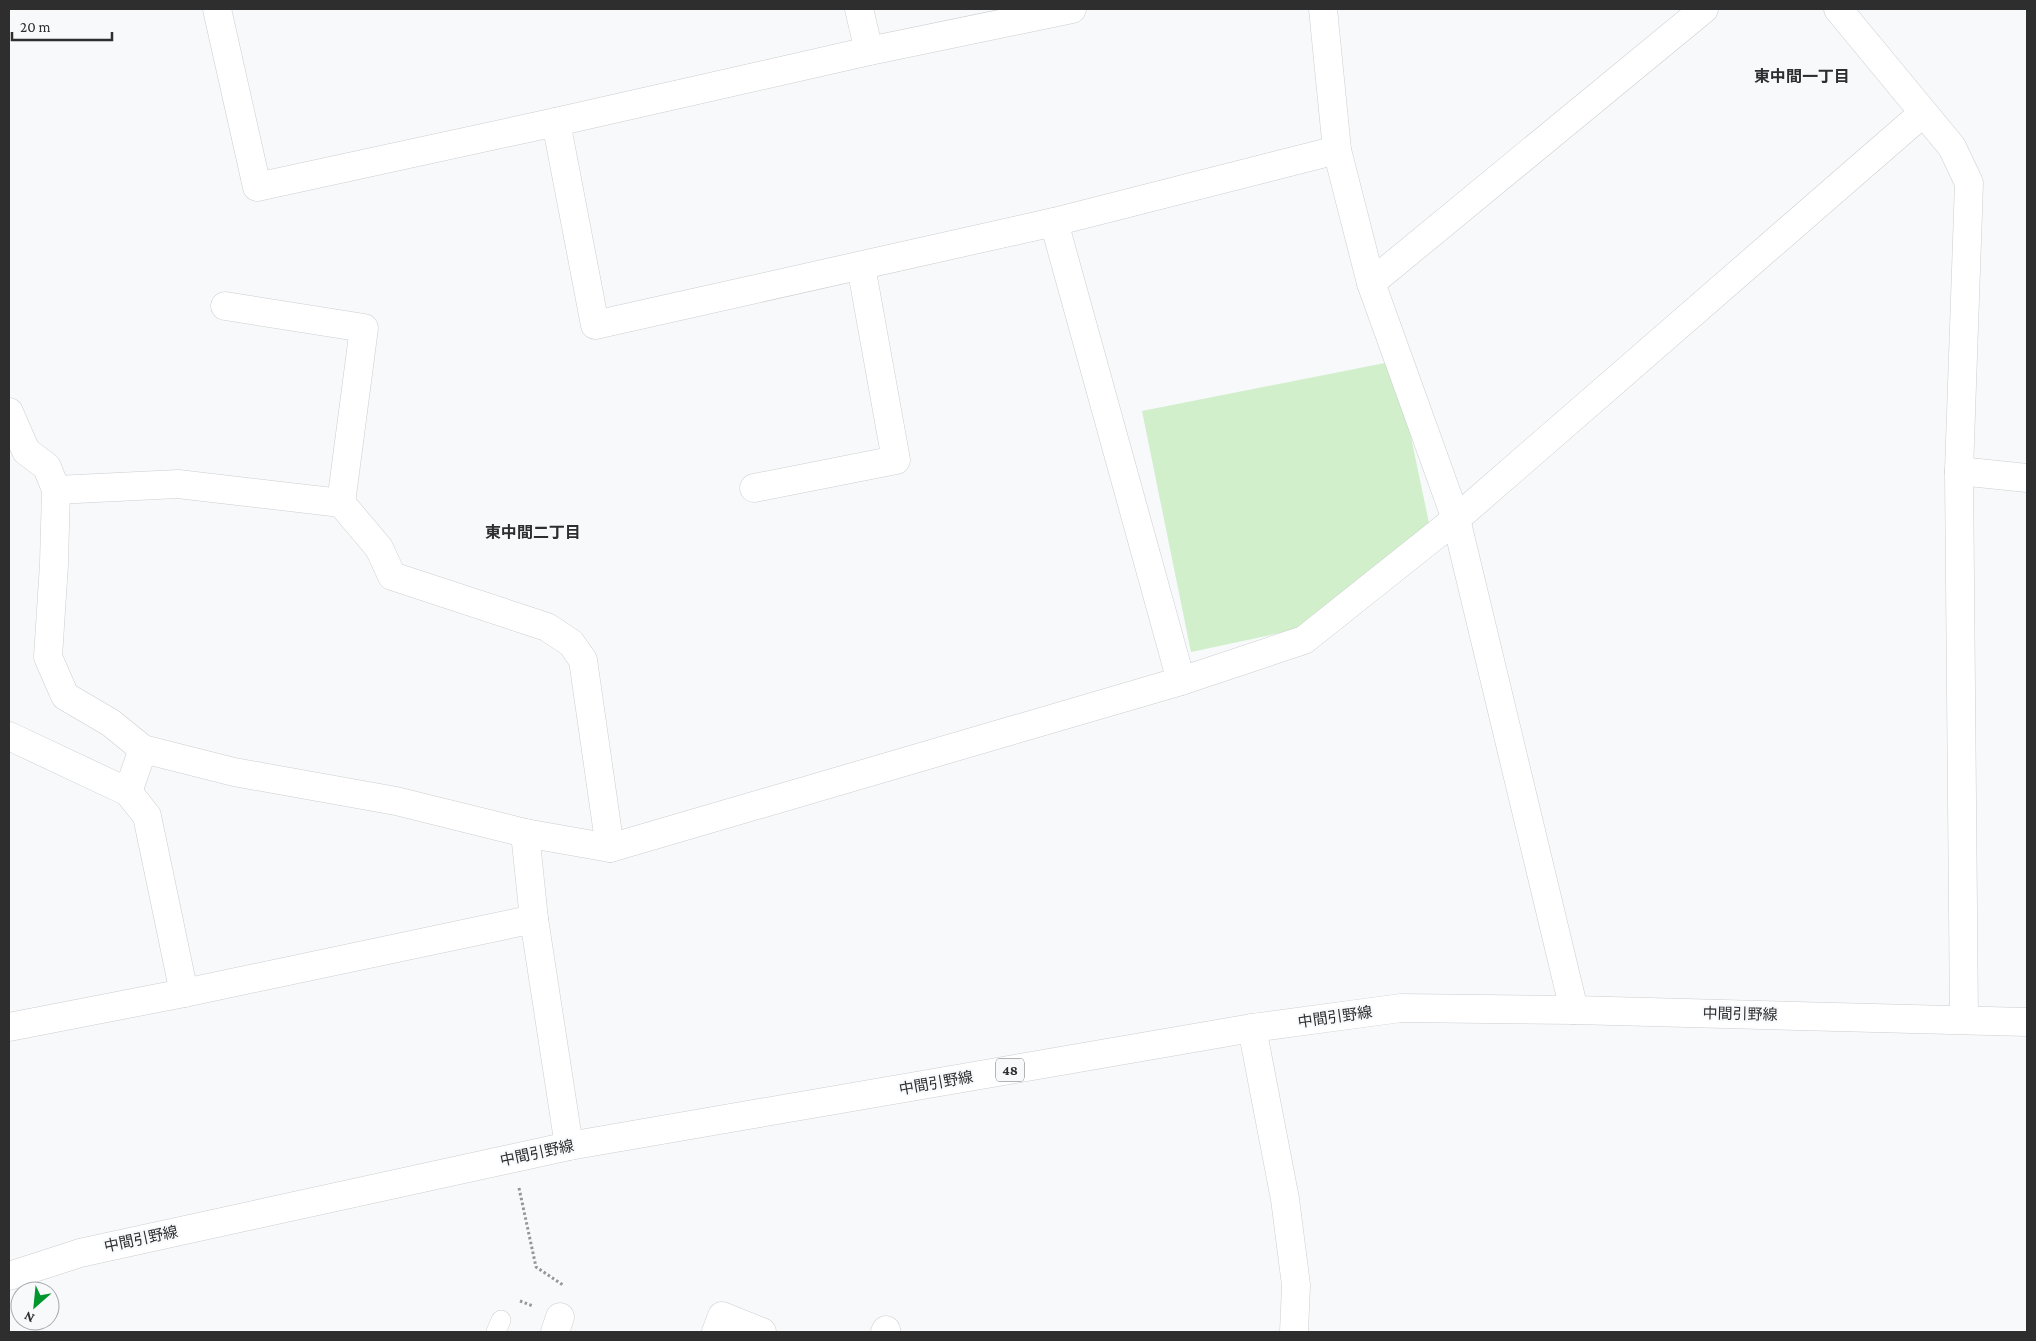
<svg xmlns="http://www.w3.org/2000/svg" width="2036" height="1341" viewBox="0 0 2036 1341" font-family="'Crimson Pro','Noto Sans JP',serif">
<style>
.green{fill:#d0efca}
.lines{fill:none;stroke-linecap:round;stroke-linejoin:round}
.lane-casing{stroke:#ccced0;stroke-width:20}
.street-casing{stroke:#ccced0;stroke-width:29}
.primary-casing{stroke:#ccced0;stroke-width:29}
.path{stroke:#959698;stroke-width:3;stroke-dasharray:2.5 2.5;stroke-linecap:butt}
.lane{stroke:#fff;stroke-width:19}
.street{stroke:#fff;stroke-width:28}
.primary{stroke:#fff;stroke-width:28}
.labels{text-anchor:middle;stroke-width:4;stroke-linejoin:round;paint-order:stroke}
.shield{fill:#f7f9fb;stroke:#6a6b6c;stroke-width:1}
.shield-label{font-size:14px;font-weight:bold;fill:#2e2e2f}
.street-label{font-size:15px;fill:#2e2e2f;stroke:#f7f9fb}
.neighbourhood-label{font-size:16px;font-weight:bold;fill:#2e2e2f;stroke:#f7f9fb}
</style>
<rect width="100%" height="100%" fill="#f7f9fb"/>
<path class="green" d="M1395,361L1429,523L1303,628L1191,652L1142,411Z"/>
<g class="lines">
<g class="lane-casing">
<path id="lane" d="M496,1332L501,1320"/>
</g>
<g class="street-casing">
<g id="street">
<path d="M217,9L257,187L556,122L595,325L1054,222L1337,150"/>
<path d="M859,9L869,51"/>
<path d="M1323,9L1337,150L1371,283L1456,519L1574,1010"/>
<path d="M1838,9L1952,147L1969,183L1959,471L1964,1020"/>
<path d="M556,122L869,51L1072,9"/>
<path d="M1054,222L1181,681"/>
<path d="M1371,283L1704,9"/>
<path d="M225,306L364,328L341,503"/>
<path d="M9,412L26,451L47,467L56,490L54,564L48,657L65,696L111,723L143,749L234,772L396,801L525,833L610,848L1181,681L1304,640L1456,519L1923,113"/>
<path d="M1959,471L2027,478"/>
<path d="M754,488L896,460L861,266"/>
<path d="M56,490L178,484L341,503L379,548L392,576L547,627L571,643L583,660L610,848"/>
<path d="M9,736L128,792L147,816L184,993"/>
<path d="M128,792L143,749"/>
<path d="M525,833L534,919L569,1146"/>
<path d="M9,1027L184,993L534,919"/>
<path d="M1252,1028L1285,1199L1296,1285L1294,1332"/>
<path d="M555,1332L560,1317"/>
<path d="M716,1332L722,1316L762,1332"/>
<path d="M885,1332L886,1330"/>
</g>
</g>
<g class="primary-casing">
<path id="primary" d="M9,1276L80,1253L569,1146L1252,1028L1401,1008L1574,1010L2027,1022"/>
</g>
<g class="path">
<path d="M519,1188L536,1267L563,1285"/>
<path d="M520,1301L533,1306"/>
</g>
<use href="#lane" class="lane"/>
<use href="#street" class="street"/>
<use href="#primary" class="primary"/>
</g>
<g class="labels">
<rect class="shield" x="996" y="1058.5" width="28" height="23" rx="4"/>
<g class="shield-label">
<text x="1010" y="1075">48</text>
</g>
<g class="street-label">
<text transform="translate(1740 1014) rotate(1)" y="5">中間引野線</text>
<text transform="translate(1335 1017) rotate(-8)" y="5">中間引野線</text>
<text transform="translate(936 1083) rotate(-10)" y="5">中間引野線</text>
<text transform="translate(537 1153) rotate(-12)" y="5">中間引野線</text>
<text transform="translate(141 1239) rotate(-12)" y="5">中間引野線</text>
</g>
<g class="neighbourhood-label">
<text x="1802" y="82">東中間一丁目</text>
<text x="533" y="538">東中間二丁目</text>
</g>
</g>
<rect width="2036" height="1341" fill="none" stroke="#2e2e2f" stroke-width="20"/>
<g transform="translate(35 1306) rotate(207)"><circle r="24" fill="#f7f9fb" stroke="#a7a8a9"/>
<path d="M0-4L9 19L0 12L-9 19Z" fill="#00962e"/>
<text y="-8" font-size="14" font-weight="bold" text-anchor="middle" fill="#2e2e2f">N</text>
</g>
<path d="M12 32v8h100v-8" fill="none" stroke="#2e2e2f" stroke-width="2.5"/>
<text x="20" y="32" font-size="15" fill="#2e2e2f" stroke="#f7f9fb" stroke-width="4" paint-order="stroke">20 m</text>
</svg>
